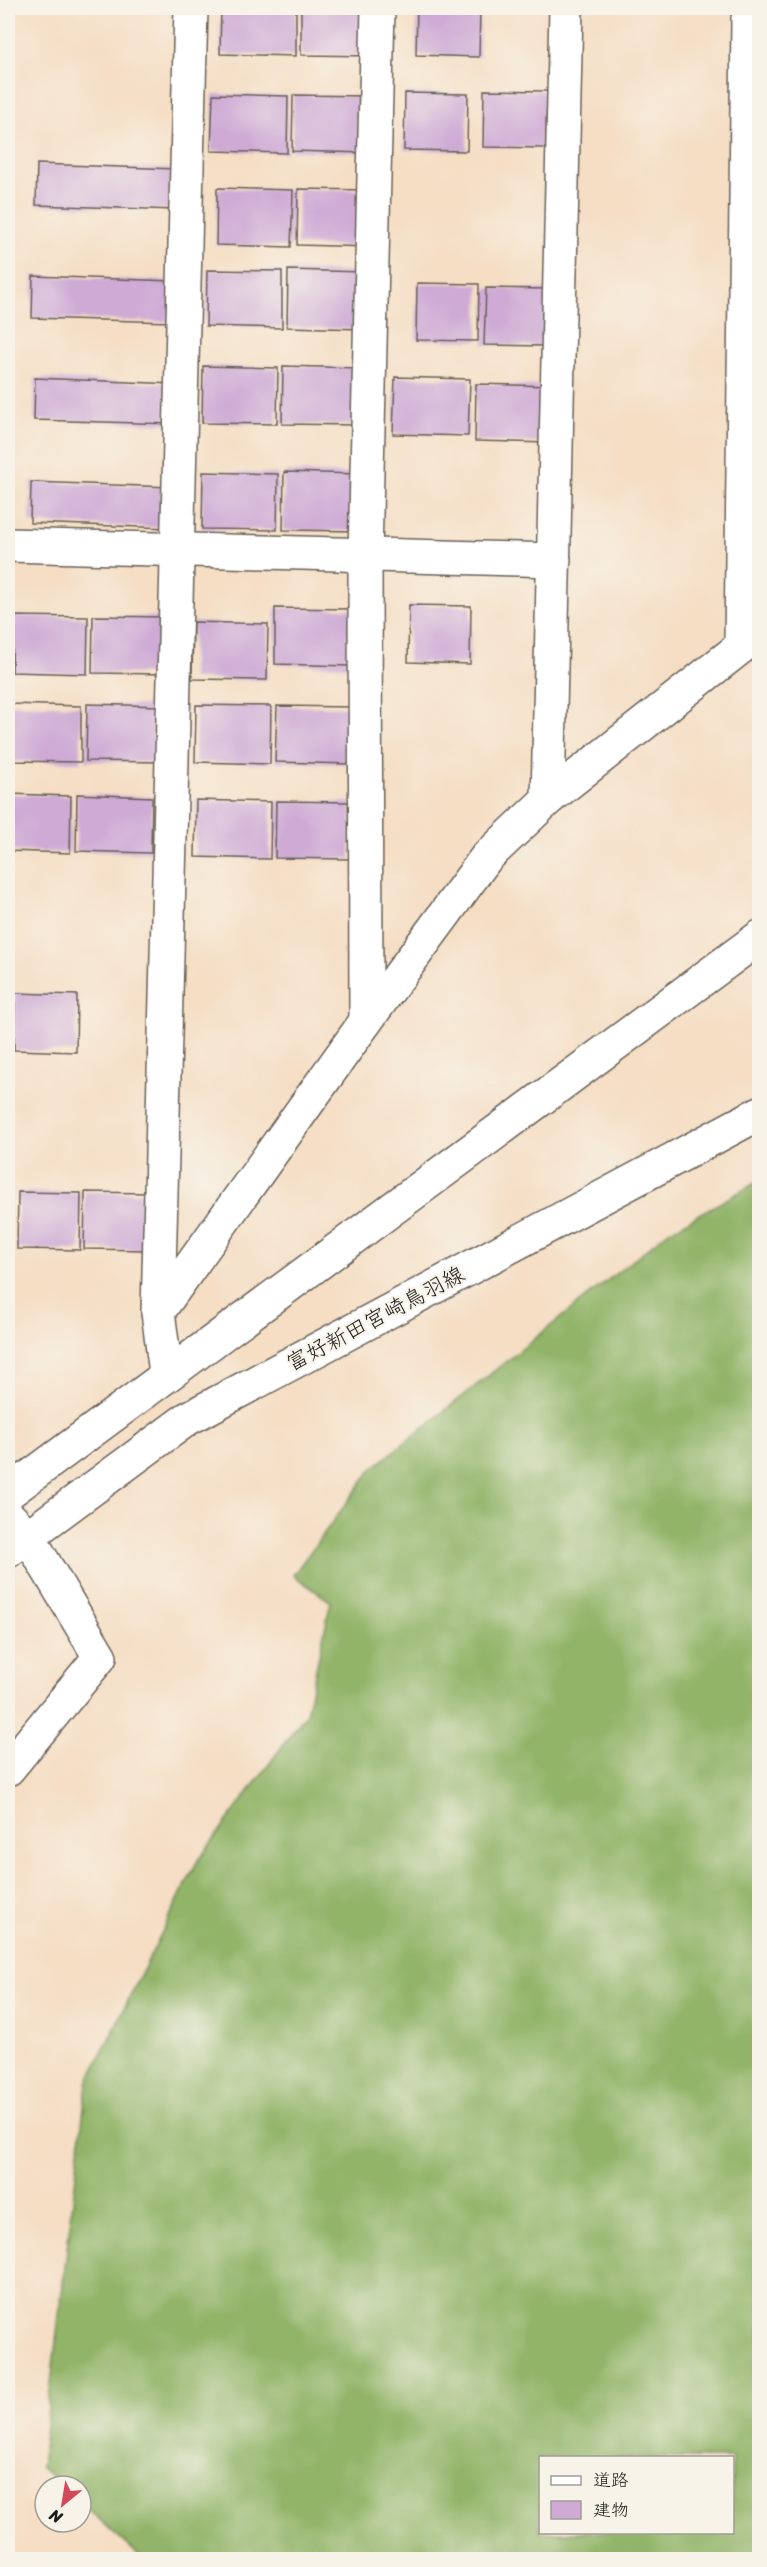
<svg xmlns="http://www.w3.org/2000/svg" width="767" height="2567" viewBox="0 0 767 2567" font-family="Sriracha,'Klee One',sans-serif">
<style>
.forest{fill:#91b468;stroke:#566842;stroke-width:1.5;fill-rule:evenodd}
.building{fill:#ceaad5}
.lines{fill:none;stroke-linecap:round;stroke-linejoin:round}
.minor-casing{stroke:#686057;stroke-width:36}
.major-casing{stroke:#686057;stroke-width:36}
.minor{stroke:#fff;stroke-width:33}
.major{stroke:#fff;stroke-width:33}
.labels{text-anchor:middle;stroke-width:4.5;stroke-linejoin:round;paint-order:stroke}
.street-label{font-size:22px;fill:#1c1c1c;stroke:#f7f3e8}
</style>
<rect width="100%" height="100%" fill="#f7f3e8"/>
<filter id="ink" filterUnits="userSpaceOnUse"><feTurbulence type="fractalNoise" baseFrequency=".0167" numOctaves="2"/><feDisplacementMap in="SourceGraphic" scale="12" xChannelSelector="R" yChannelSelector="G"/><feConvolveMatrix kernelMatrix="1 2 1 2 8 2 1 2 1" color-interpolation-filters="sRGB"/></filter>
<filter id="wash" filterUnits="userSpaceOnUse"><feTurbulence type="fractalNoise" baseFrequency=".008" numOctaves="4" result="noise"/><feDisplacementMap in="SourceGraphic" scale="24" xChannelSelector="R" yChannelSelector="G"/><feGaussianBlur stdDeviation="1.35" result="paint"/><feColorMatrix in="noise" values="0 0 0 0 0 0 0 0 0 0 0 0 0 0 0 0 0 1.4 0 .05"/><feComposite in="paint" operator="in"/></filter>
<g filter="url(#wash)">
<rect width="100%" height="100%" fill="#f5dec4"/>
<path class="forest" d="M759,1181V2559H143L81,2503V2486H62L41,2467L87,2083L197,1862L306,1714L331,1602L293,1575L372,1469L669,1231ZM540,2458H732V2532H540Z"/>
<g id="blocks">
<g class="building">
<path d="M221,8H296V56L220,54Z"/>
<path d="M301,8H377L376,56L301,55Z"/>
<path d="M417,8H480L479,57L416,55Z"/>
<path d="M484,90L547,91L546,148L483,147Z"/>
<path d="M405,93L468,94L467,151L404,150Z"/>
<path d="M213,94L288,96L287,153L211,151Z"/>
<path d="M293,95L368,96L367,153L292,151Z"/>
<path d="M37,164L176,169L175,210L36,205Z"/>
<path d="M217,188L293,190L291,247L216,245Z"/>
<path d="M298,189L373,190L372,247L297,245Z"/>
<path d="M207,270L282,271V328L206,326Z"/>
<path d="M288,270L363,272L362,329L287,327Z"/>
<path d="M33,276L172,281L171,322L32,318Z"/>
<path d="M417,283L479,284L478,341L416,340Z"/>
<path d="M486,288L548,289L547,346L484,345Z"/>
<path d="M203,366L278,368L277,424L202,423Z"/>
<path d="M283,366L359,368L358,425L282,424Z"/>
<path d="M395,377L470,379L468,436L393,434Z"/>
<path d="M35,378L175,384L173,424L34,420Z"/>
<path d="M476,384L551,386L550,443L475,441Z"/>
<path d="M203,472L278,474L277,530L202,529Z"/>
<path d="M284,472L359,474L358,531L283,530Z"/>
<path d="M31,482L170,487L169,528L30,523Z"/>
<path d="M409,605L471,606L470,664L408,662Z"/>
<path d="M275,608L351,609L350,666L275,664Z"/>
<path d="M13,616L88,617L87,674L12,672Z"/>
<path d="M93,616L169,617L167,674L92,673Z"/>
<path d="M193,622L268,624L267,680L192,679Z"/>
<path d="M8,704L81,706V762L8,761Z"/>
<path d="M87,704L162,706L161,762L86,761Z"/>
<path d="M196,705L271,706L270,764L195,762Z"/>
<path d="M277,706L352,707L351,764L275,762Z"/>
<path d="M8,794L71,796L70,853L8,851Z"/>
<path d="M77,794L152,797L151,853L76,851Z"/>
<path d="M196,800L271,802L270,859L195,857Z"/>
<path d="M276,801L351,802L350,859L275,858Z"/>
<path d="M15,993L77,995L76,1052L14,1050Z"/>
<path d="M18,1192L81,1193L80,1250L17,1249Z"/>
<path d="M85,1192L148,1193L147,1250L84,1249Z"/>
</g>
</g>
</g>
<g filter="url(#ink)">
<use href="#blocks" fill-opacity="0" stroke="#686057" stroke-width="1.5"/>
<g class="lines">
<g class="minor-casing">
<g id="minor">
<path d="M8,545L554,560"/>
<path d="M741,647L748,19"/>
<path d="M548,799L566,8"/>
<path d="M366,1021L365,556L378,8"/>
<path d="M158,1312L191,8"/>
<path d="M166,1373L158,1312L366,1021L486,858L548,799L741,647L760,628"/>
<path d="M8,1493L760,937"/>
<path d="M8,1516L28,1536L100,1657L8,1769"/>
</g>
</g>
<g class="major-casing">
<path id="major" d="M8,1551L187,1419L760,1113"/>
</g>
<use href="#minor" class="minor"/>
<use href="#major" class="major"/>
</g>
</g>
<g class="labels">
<g class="street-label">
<text transform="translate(375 1318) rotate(-28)" y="8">富好新田宮崎鳥羽線</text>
</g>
</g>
<rect width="767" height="2567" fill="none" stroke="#f7f3e8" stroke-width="30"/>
<rect x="539" y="2456" width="195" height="78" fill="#f7f3e8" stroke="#9f9d96" stroke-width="1.5"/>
<rect x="551" y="2476" width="30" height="9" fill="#ffffff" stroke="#9f9d96" stroke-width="1.5"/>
<text x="593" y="2486" font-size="18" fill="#1c1c1c">道路</text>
<rect x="551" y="2501" width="30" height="18" fill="#ceaad5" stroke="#9f9d96" stroke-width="1.5"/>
<text x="593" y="2516" font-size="18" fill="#1c1c1c">建物</text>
<g transform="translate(63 2504) rotate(210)"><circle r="28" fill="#f7f3e8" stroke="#9f9d96" stroke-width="1.5"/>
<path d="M0-4.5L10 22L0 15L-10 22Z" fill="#d1495b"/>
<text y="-9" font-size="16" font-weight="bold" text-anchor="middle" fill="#1c1c1c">N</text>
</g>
</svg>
